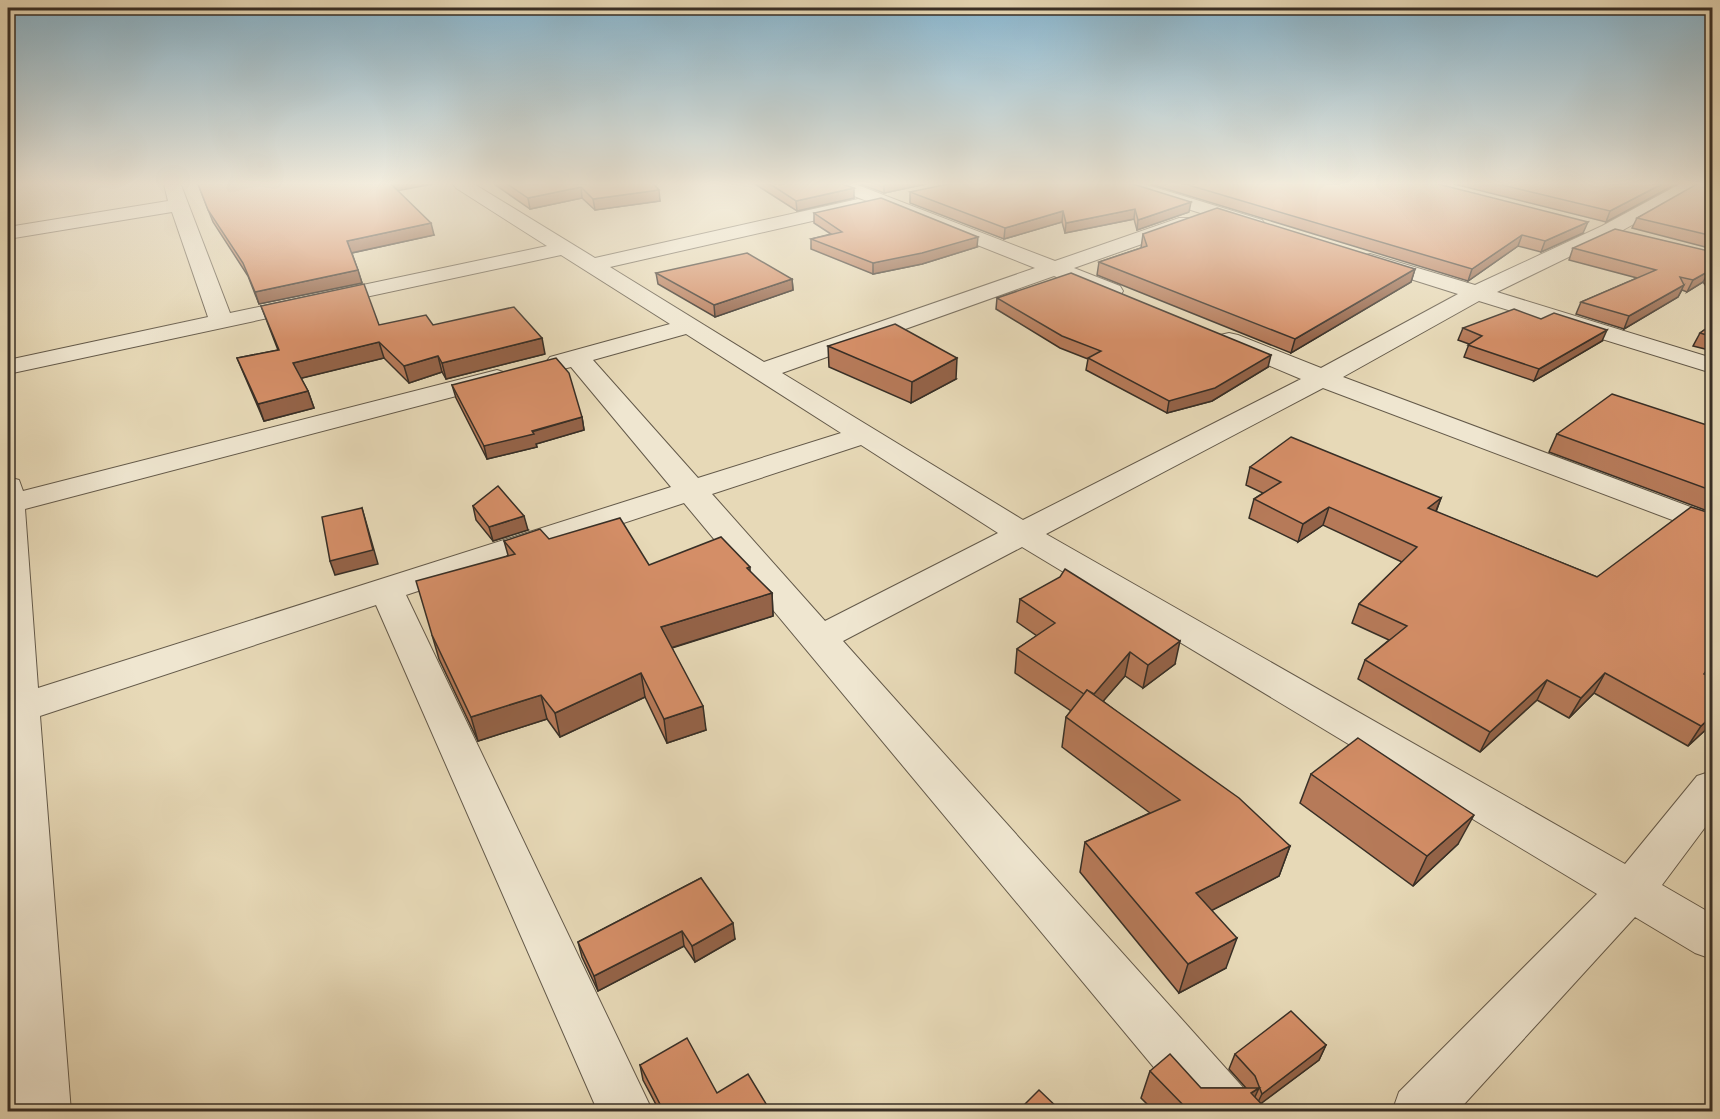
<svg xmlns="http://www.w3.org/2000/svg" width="1720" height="1119" viewBox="0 0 1720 1119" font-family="'Libre Caslon Text',serif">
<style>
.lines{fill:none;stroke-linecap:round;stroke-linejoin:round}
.minor-casing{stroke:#645a4a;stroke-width:2}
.minor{fill:#efe6d0;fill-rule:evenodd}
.wall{fill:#b67a59;stroke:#382f26;stroke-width:1.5}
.shaded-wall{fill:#946348;stroke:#382f26;stroke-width:1.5}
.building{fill:#d48e67;stroke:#382f26;stroke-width:1.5}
</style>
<rect width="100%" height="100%" fill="#e7d9b7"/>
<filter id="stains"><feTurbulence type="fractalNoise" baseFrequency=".00333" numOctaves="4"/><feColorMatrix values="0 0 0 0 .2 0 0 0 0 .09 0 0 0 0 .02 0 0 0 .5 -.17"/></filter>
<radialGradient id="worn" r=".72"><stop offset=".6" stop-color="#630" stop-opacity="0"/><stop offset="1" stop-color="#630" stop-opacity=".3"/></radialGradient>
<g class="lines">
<g class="minor-casing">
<g id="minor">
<path d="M164,184L181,185L230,313L547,246L456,188L453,184H474L595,258L858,199L865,201L867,205L865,209L610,267L764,362L1035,268L834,188L831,184H855L1055,261L1179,218H1193L1196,222L1193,226L1074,268L1120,286L1123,291L1120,296L1112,298L1104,296L1054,276L782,373L1023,520L1301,379L1220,345L1217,340L1220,335L1229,333L1238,335L1321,368L1458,294L1363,264L1360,260L1363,256L1370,254L1377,256L1475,285L1602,226L1680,184H1701L1698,188L1616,234L1497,292L1712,358V373L1479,301L1343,377L1712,515V535L1323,388L1046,534L1625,864L1697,776L1712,771V818L1662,885L1712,914V959L1695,953L1635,917L1457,1112H1392L1399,1092L1597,894L1022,547L843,641L1247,1092L1254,1112H1191L684,503L406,595L653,1112H598L376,605L40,716L71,1112H15L8,891V477L19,480L23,491L497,370L506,373L510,378L506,383L25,509L38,688L671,487L571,367L559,370L550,367L546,362L550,357L670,324L561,255L8,374V360L208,317L172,212L8,239V227L168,201ZM686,334L841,433L698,478L593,360ZM861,445L998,533L825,621L712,494Z"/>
<path d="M1118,184H1144L1262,220L1265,224L1262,228H1248L1121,188Z"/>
</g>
</g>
<use href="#minor" class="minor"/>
</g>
<g class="wall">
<path d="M198,184L398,191L434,235L352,253L362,283L259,304L248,276L213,222Z"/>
<path d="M494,184H654L660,201L595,210L582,198L530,209Z"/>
<path d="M755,184H842L854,198L797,211Z"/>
<path d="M860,184H926L884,193Z"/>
<path d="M1150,184H1438L1583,233L1541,252L1518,246L1468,281Z"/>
<path d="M1454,184H1676L1606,222Z"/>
<path d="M1713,184V249L1632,228L1637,218Z"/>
<path d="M910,192L1189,212L1137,230L1134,219L1065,233L1062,222L1004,239L910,203Z"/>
<path d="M814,213L977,247L922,264L873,274L811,249V239L831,234L814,223Z"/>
<path d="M1143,234L1415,269L1411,282L1291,353L1097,275L1099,262L1141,248Z"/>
<path d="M1573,248L1713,252V296L1703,282L1687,292L1682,290L1678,297L1624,329L1576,314L1581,302L1637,278L1569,260Z"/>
<path d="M656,273L792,279L793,290L715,317L658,284Z"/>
<path d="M997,298L1268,367L1212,401L1167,413L1086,370L1088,359L1060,348L996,309Z"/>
<path d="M261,306L379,325H433L545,354L446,379L442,372L409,383L384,358L301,378L308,391L314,408L264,421L237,358L278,350Z"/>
<path d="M1713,324V351L1693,346L1700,333Z"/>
<path d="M1463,328L1602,341L1534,381L1464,357L1469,344L1458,340Z"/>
<path d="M828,346L956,379L911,403L829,367Z"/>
<path d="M452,385L582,417L584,430L536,444L537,447L487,459L456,398Z"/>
<path d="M1713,427V513L1549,452L1557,434Z"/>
<path d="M1250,467L1441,498L1436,512L1597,577L1713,514V663L1705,674L1713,678V723L1688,746L1594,693L1569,718L1537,700L1480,752L1358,679L1365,660L1389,640L1352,623L1359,604L1402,562L1323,525L1298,542L1249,518L1254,499L1263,493L1246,485Z"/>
<path d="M473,506L528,530L493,541L476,520Z"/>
<path d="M549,539L649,565L750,567V572L772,593L773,616L672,648L706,730L667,743L645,697L560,737L547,719L478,741L439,659L432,635L508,555L504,541Z"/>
<path d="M1020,599L1175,664L1143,688L1125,676L1103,701L1290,846L1279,876L1212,910L1226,968L1179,993L1080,872L1085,842L1150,813L1062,747L1066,717L1071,711L1015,673L1017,649L1037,636L1017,622Z"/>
<path d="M1311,774L1458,844L1413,886L1300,803Z"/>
<path d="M701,878L735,939L695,962L684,946L598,991L582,957L578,942Z"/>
<path d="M1326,1045L1319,1060L1261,1103L1269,1112H1155L1141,1098L1150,1071L1201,1088H1246L1229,1069L1235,1054Z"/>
<path d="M640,1065L717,1093L771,1112H660L643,1080Z"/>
</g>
<g class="shaded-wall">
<path d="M389,184H433L391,192Z"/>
<path d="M884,184H926L884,193Z"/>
<path d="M1662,184H1676L1606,222L1610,211Z"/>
<path d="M581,187L582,198L530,209L528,198Z"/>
<path d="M854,188V198L797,211L796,201Z"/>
<path d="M659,190L660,201L595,210L593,199Z"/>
<path d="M1191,202L1189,212L1137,230L1138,220Z"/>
<path d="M1135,209L1134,219L1065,233L1066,223Z"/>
<path d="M1063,211L1062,222L1004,239L1005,228Z"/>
<path d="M1588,222L1583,233L1541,252L1545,241Z"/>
<path d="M431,223L434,235L351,253L347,241Z"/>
<path d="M1522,235L1518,246L1468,281L1472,269Z"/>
<path d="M978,237L977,247L922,264L873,274V263Z"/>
<path d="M1415,269L1411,282L1291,353L1295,339Z"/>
<path d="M358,270L362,283L259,304L255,292Z"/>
<path d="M1709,271L1703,282L1687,292L1693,280Z"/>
<path d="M792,279L793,290L715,317L714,305Z"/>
<path d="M1684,285L1678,297L1624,329L1629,316Z"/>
<path d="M1607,330L1602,341L1534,381L1539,369Z"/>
<path d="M542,338L545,354L446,379L442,363Z"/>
<path d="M379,342L384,358L298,379L293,363Z"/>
<path d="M1271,355L1268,367L1212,401L1167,413L1169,401Z"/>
<path d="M438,356L442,372L409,383L404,366Z"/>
<path d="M957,358L956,379L911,403L912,382Z"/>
<path d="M308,391L314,408L264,421L258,404Z"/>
<path d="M582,417L584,430L536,444L537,447L487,459L484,446Z"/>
<path d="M1441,498L1434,516L1428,508Z"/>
<path d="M1329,507L1323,525L1298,542L1303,524Z"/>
<path d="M362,508L378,564L335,575L330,561Z"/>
<path d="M524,516L528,530L493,541L489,527Z"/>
<path d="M772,593L773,616L664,650L661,627Z"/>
<path d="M1180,641L1175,664L1143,688L1148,665Z"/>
<path d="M1130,652L1125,676L1086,721L1090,698Z"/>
<path d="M641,673L645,697L560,737L555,713Z"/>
<path d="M1605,673L1594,693L1569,718L1581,698Z"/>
<path d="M1547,680L1537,700L1480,752L1490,732Z"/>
<path d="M541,695L547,719L478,741L471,717Z"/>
<path d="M703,706L706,730L667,743L664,719Z"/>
<path d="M1713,715V723L1688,746L1701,726Z"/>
<path d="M1474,815L1458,844L1413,886L1427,856Z"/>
<path d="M1290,846L1279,876L1187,923L1196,893Z"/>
<path d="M733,923L735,939L695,962L692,946Z"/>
<path d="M682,931L684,946L598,991L594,976Z"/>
<path d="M1237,938L1226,968L1179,993L1188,964Z"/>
<path d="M1326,1045L1319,1060L1255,1108L1262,1094Z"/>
<path d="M1259,1088L1248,1112L1251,1093Z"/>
</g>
<g class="building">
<path d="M198,184H391L431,223L347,241L358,270L255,292L243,263L208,210Z"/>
<path d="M507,184H654L659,190L593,199L581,187L528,198Z"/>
<path d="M770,184H842L854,188L796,201Z"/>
<path d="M948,184H1133L1191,202L1138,220L1135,209L1066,223L1063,211L1005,228L910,192Z"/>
<path d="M1185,184H1438L1588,222L1545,241L1522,235L1472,269Z"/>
<path d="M1498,184H1662L1610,211Z"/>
<path d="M1697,184H1713V236L1637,218Z"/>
<path d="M881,198L978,237L922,253L873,263L811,239L842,232L814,213Z"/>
<path d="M1217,208L1415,269L1295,339L1099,262L1147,246L1143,234Z"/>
<path d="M1615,229L1713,252V276L1709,271L1693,280L1680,277L1684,285L1629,316L1581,302L1656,270L1573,248Z"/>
<path d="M747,253L792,279L714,305L656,273Z"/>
<path d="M1071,273L1271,355L1215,388L1169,401L1088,358L1101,351L1062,336L997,298Z"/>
<path d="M364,284L379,325L426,315L433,325L514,307L542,338L442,363L438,356L404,366L379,342L293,363L308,391L258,404L237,358L279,350L261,306Z"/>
<path d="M1514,309L1541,319L1554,313L1607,330L1539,369L1468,345L1482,336L1463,328Z"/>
<path d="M895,324L957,358L912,382L828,346Z"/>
<path d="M1713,324V337L1700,333Z"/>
<path d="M556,358L569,373L582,417L532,431L534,434L484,446L452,385Z"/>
<path d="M1612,394L1713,427V491L1557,434Z"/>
<path d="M1291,437L1441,498L1428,508L1597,577L1691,507L1713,514V661L1704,674L1713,678V715L1701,726L1605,673L1581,698L1547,680L1490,732L1365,660L1407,626L1359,604L1417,547L1329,507L1303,524L1254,499L1281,482L1250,467Z"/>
<path d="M498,486L524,516L489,527L473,506Z"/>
<path d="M362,508L373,550L330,561L322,517Z"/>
<path d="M620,518L649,565L721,537L750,567L747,568L772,593L661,627L703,706L664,719L641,673L555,713L541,695L471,717L432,635L416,581L515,554L504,541L540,529L549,539Z"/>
<path d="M1065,569L1180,641L1148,665L1130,652L1094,694L1087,690L1084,694L1017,649L1055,623L1020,599L1060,577Z"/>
<path d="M1087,690L1239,798L1290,846L1196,893L1237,938L1188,964L1085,842L1180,800L1066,717Z"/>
<path d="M1358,738L1474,815L1427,856L1311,774Z"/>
<path d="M701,878L733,923L692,946L682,931L594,976L578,942Z"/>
<path d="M1291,1011L1326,1045L1262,1094L1255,1076L1235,1054Z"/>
<path d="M687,1038L717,1093L748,1074L771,1112H664L640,1065Z"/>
<path d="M1170,1054L1201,1088H1259L1251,1093L1269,1112H1190L1150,1071Z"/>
<path d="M1039,1090L1062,1112H1017Z"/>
</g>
<linearGradient id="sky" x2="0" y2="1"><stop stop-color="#87b6d0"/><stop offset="0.54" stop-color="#f4eedf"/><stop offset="1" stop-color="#f4eedf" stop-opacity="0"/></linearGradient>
<rect width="1720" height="340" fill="url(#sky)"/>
<rect width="1720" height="1119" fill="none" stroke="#e7d9b7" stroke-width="30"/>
<rect x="9" y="9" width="1702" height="1101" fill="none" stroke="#382f26" stroke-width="3"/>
<rect x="15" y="15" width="1690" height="1089" fill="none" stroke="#382f26" stroke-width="1.5"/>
<rect width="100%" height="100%" filter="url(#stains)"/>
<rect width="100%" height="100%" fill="url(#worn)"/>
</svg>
